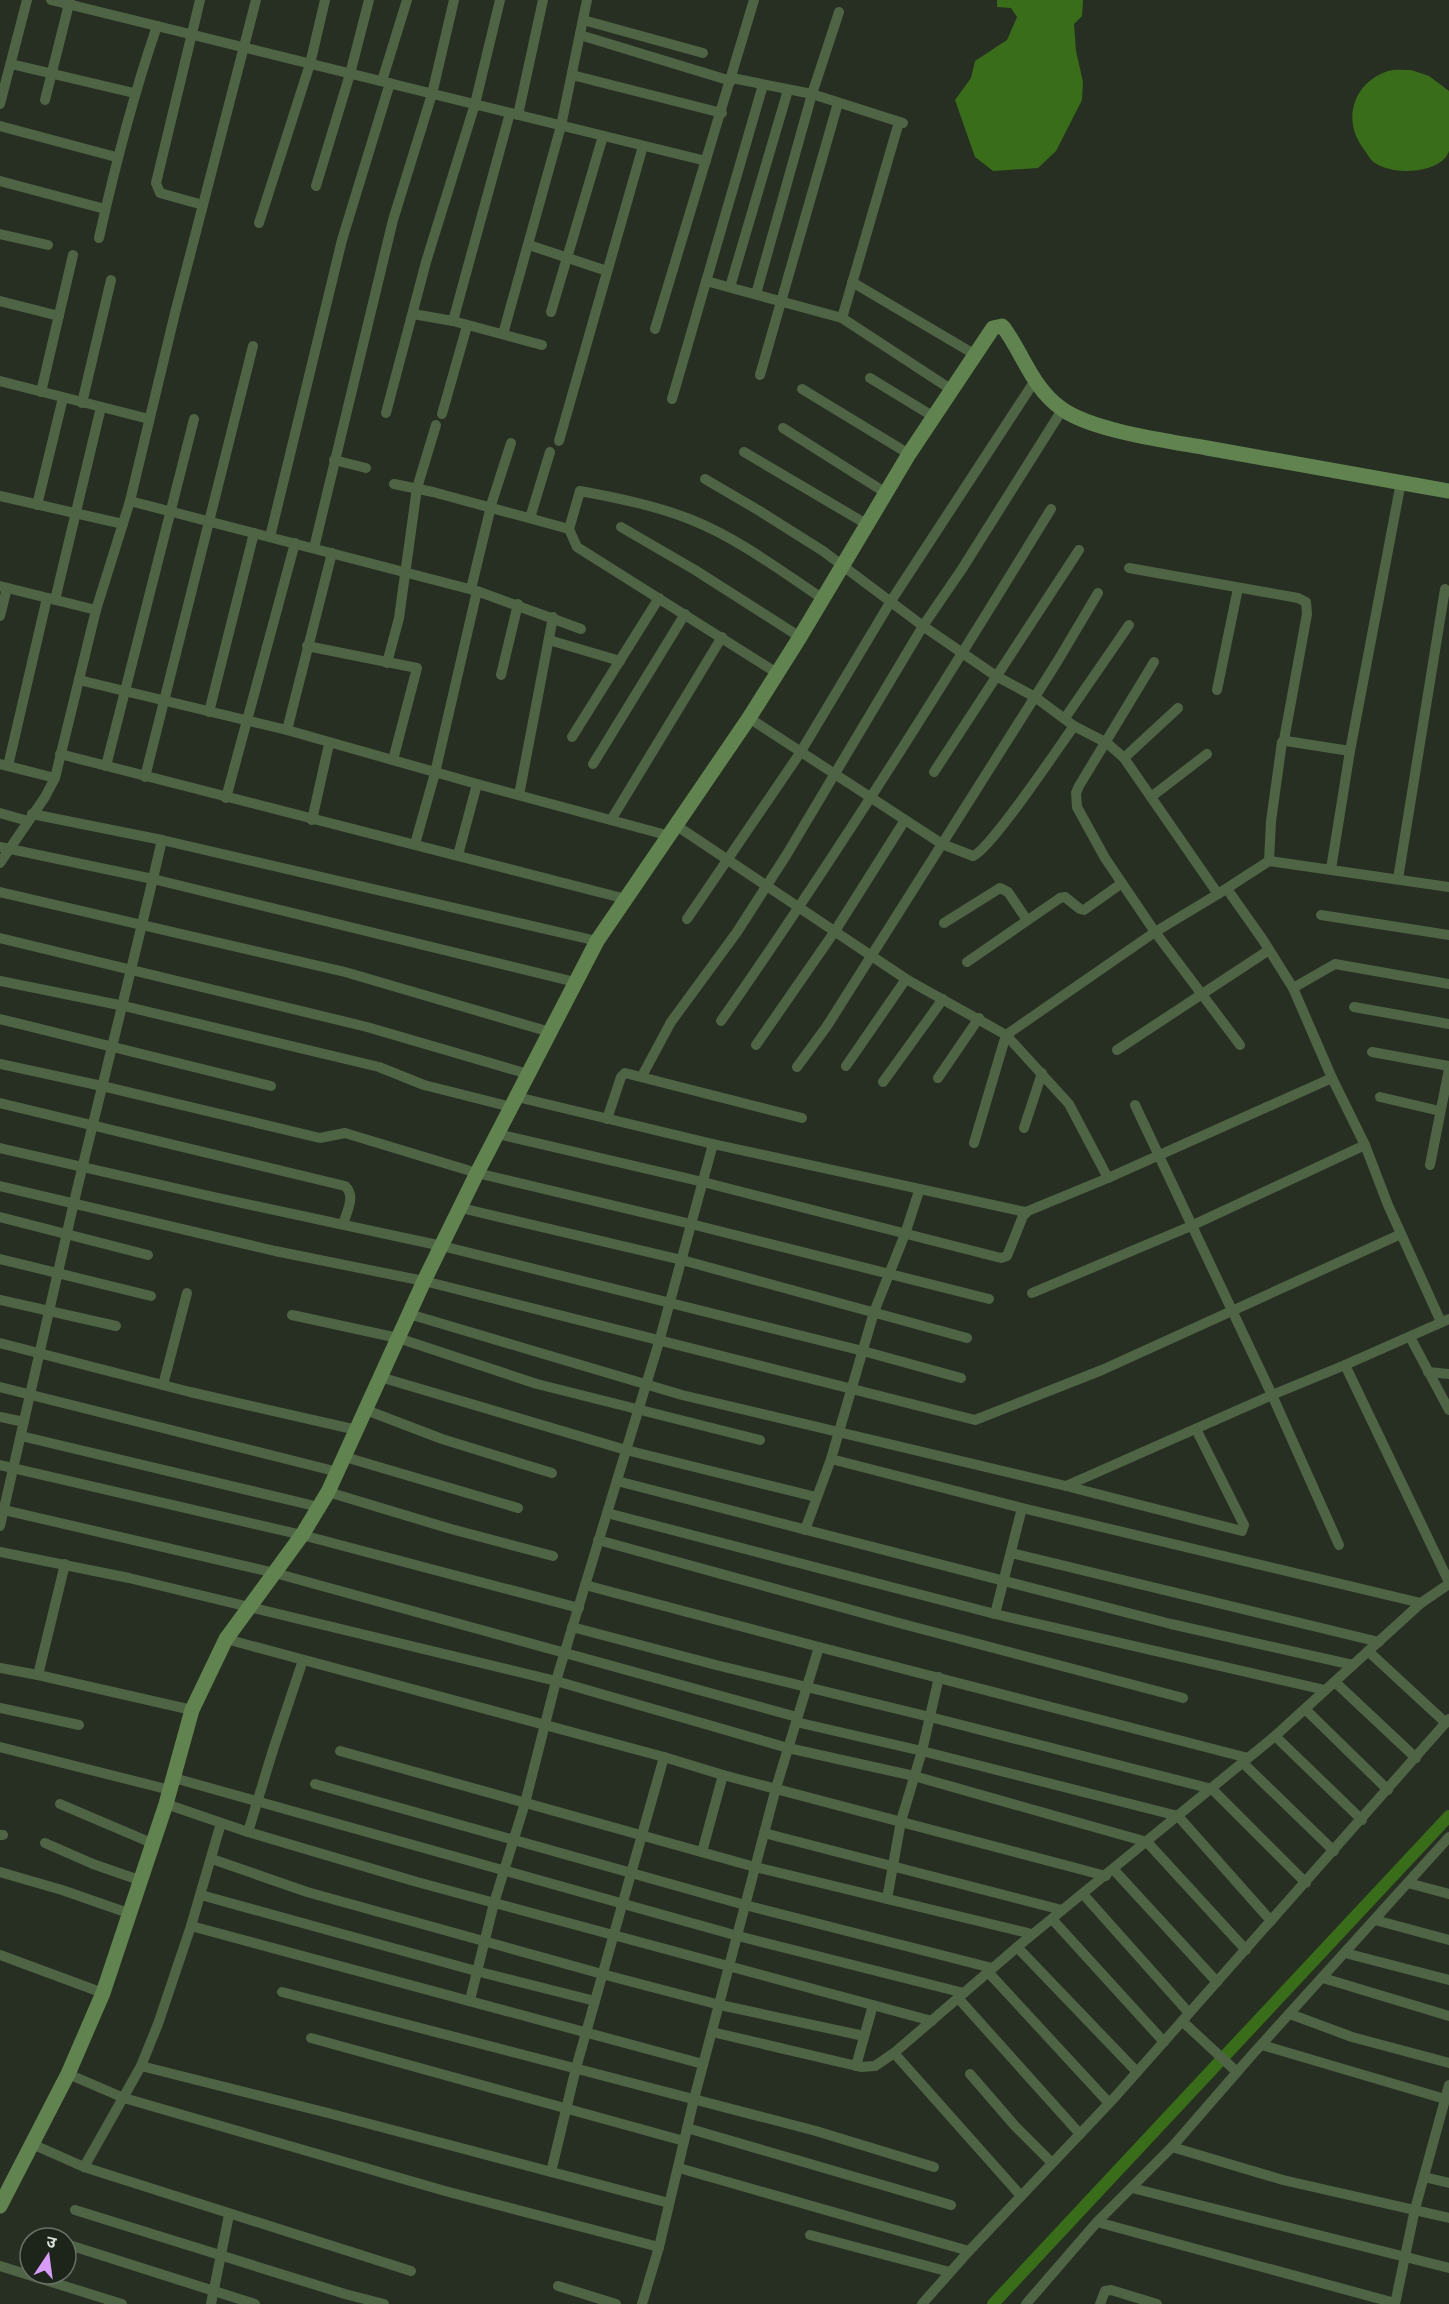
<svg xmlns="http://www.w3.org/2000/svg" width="1449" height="2304" viewBox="0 0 1449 2304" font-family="'Fira Sans','Noto Sans Devanagari',sans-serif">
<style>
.water{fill:#396d19}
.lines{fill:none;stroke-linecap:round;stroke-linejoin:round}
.canal{stroke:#396d19;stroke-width:12}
.street{stroke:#4e6444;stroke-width:10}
.secondary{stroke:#60834f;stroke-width:15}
</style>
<rect width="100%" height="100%" fill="#272f23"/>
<g class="water">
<path d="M997,0H1083L1082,16L1074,24L1076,51L1083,82L1082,100L1056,151L1038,168L993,171L975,157L955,100L971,78L975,61L1007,40L1017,17L1011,8L997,7Z"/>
<path d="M1411,70L1429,76L1449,91C1449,105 1449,139 1449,151C1445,163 1431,168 1419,170C1404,172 1388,171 1375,163C1370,160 1367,153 1363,148C1342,119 1353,83 1388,71C1395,69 1404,70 1411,70Z"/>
</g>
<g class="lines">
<path class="canal" d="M993,2304L1449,1816"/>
<g class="street">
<path d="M51,0L706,161"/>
<path d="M200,0L156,183L160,193L203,205"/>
<path d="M583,20L703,53"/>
<path d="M580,35L731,81"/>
<path d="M11,64L134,93"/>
<path d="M572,75L722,113"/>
<path d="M732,78L812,94L903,123"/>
<path d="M382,81L407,0"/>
<path d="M45,100L70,0"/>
<path d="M0,104L27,0"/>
<path d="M518,115L543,0"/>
<path d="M0,126L116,157"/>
<path d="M0,181L105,209"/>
<path d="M316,186L350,74L369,0"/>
<path d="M259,223L310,64L325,0"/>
<path d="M0,234L48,245"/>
<path d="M99,238C115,166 133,96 157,26"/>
<path d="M529,245L607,271"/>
<path d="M706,281L842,318L952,390"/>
<path d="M852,282L974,354"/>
<path d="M730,287L788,90"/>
<path d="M756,294L812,94L839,12"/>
<path d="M0,301L59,316"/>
<path d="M551,312L603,136"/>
<path d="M413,314L453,321L542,345"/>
<path d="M842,318L899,122"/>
<path d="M453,321L510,113"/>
<path d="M655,329L754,0"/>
<path d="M503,334L561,126L587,0"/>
<path d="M760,375L838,103"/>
<path d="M870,378L934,417"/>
<path d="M0,381L149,419"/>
<path d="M802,389L909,454"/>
<path d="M41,392L73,255"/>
<path d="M672,399L763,85"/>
<path d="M82,403L111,280"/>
<path d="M386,413L426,262L475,104L500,0"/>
<path d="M442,414L467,326"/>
<path d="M783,428L886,493"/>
<path d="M559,441L643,146"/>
<path d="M744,452L868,525"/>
<path d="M334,460L366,468"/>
<path d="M705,479L758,510L823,551L923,626L996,676L1035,697L1074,726L1107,743L1124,758L1218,894"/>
<path d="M394,484L433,492L569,529L577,547L777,673"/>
<path d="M0,496L123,524"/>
<path d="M130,501L477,591L581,629"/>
<path d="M37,505L63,398"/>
<path d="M530,518L550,452"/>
<path d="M621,527L695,570L800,637"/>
<path d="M569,529L580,491C618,498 657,506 692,520C739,539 781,571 823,599"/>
<path d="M270,537L342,240L390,83"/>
<path d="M314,548L393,220L432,94L454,0"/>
<path d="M1129,568L1298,598L1306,602L1307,614L1284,740"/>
<path d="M0,586L96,610"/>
<path d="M471,589L492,502L511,443"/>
<path d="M55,600L101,407"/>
<path d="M0,616L7,588"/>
<path d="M549,640L620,661"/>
<path d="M307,646L417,668L393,760"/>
<path d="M1154,662L1079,786L1076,793L1077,807L1105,858L1155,932L1240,1045"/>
<path d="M387,663L399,618L417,488L436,425"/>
<path d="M501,675L518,604"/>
<path d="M79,680L287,730L477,784L670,836"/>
<path d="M1217,690L1238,588"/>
<path d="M209,712L254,533"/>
<path d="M749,718L942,844L973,856C991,849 1058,748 1074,726"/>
<path d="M1065,718L1129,625"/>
<path d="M287,730L332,553"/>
<path d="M572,737L659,598"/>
<path d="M60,754L626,899"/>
<path d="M1124,758L1178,708"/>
<path d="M0,764L55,778"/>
<path d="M593,764L685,614"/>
<path d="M8,766L47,598"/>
<path d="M106,766L194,419"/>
<path d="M934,772L1079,550"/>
<path d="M145,777L253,346"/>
<path d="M519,795L553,617"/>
<path d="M1151,797L1207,754"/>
<path d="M226,798L295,543"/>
<path d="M0,813L28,821"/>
<path d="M32,814L162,840L597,941"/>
<path d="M312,820L329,744"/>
<path d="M611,820L722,637"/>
<path d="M677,826L906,979L1006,1035L1069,1104L1108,1178"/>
<path d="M415,844L435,773L477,591"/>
<path d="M0,847L153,879L575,982"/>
<path d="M458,855L477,784"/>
<path d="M1269,861L1271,821L1282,742L1286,741L1350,751"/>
<path d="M0,863L45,797L55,778L96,610L130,501L175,313L256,0"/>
<path d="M1331,869L1350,751L1401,482"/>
<path d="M1398,879L1445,589"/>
<path d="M1227,889L1263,940L1293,988L1332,1078L1365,1145L1388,1205L1441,1322"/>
<path d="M0,892L345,972L550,1032"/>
<path d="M1321,915L1449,935"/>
<path d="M687,919L800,753L891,601L1034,382"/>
<path d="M944,923L1000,888L1008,892L1027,920"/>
<path d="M0,938L367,1027L528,1074"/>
<path d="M967,962L1060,898L1065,897L1080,909L1084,910L1122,883"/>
<path d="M0,981L124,1006L379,1067L424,1085L511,1107"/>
<path d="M1293,988L1335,964L1449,984"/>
<path d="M1354,1007L1449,1024"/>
<path d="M0,1019L271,1086"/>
<path d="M721,1021C837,855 945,682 1051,509"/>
<path d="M756,1045L835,931L905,820"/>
<path d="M1117,1050L1269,950"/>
<path d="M1372,1052L1449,1066"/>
<path d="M0,1064L102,1086L320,1138L345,1133L477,1173L691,1224L989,1299"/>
<path d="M846,1066L906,979"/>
<path d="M797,1067L827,1026L1057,662L1098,593"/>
<path d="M642,1076L671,1022L737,932L787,854L923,626L962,569L1062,410"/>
<path d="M938,1078L979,1018"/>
<path d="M883,1082L943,999"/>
<path d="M517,1097L713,1144L1025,1212"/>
<path d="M1380,1097L1440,1111"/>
<path d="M0,1103L345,1186C356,1196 347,1211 343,1224"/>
<path d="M1135,1105L1272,1395L1339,1545"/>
<path d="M607,1119L621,1077L625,1073L802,1118"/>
<path d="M1024,1128L1042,1073"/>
<path d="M498,1134L703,1182L1001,1258L1007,1256L1023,1216L1028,1211L1108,1178L1332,1078"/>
<path d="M974,1143L1006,1035L1155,932L1218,894L1269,861L1449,887"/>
<path d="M0,1148L214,1197L442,1246L863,1351L961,1378"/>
<path d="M1430,1165L1449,1069"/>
<path d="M0,1186L275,1251L424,1281L975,1420L1102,1370L1401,1234"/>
<path d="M919,1191L905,1234L874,1312L831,1459L1022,1508L1421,1603"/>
<path d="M461,1208L682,1260L967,1338"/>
<path d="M0,1217L148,1255"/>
<path d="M0,1259L151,1296"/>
<path d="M1032,1293L1191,1226L1365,1145"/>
<path d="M0,1300L116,1326"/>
<path d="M409,1314L682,1395L1066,1486L1242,1531L1244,1525L1196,1429"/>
<path d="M292,1315L398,1338L537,1384L760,1440"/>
<path d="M1410,1337L1449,1410"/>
<path d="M0,1343L190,1392L357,1430"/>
<path d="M1345,1365L1449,1582"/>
<path d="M1428,1372L1449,1374"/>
<path d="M380,1377L626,1450L816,1497"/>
<path d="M163,1385L187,1293"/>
<path d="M0,1387L338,1472"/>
<path d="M366,1410L442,1439L552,1473"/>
<path d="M0,1417L24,1422"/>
<path d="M21,1436L319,1507"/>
<path d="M345,1457L518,1508"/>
<path d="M0,1465L302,1535L579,1608"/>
<path d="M617,1481L1171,1624L1353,1665"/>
<path d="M1066,1486L1272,1395L1345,1365L1449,1319"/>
<path d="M328,1492L451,1529L553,1556"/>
<path d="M0,1509L275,1573L797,1717"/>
<path d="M607,1513L995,1614L1325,1690"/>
<path d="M0,1526C25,1418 49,1310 74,1202C103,1081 134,961 162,840"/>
<path d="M805,1530L831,1459"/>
<path d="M598,1540L899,1623L1183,1698"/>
<path d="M0,1552L129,1578L556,1681L788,1748L914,1776L1147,1842L1246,1950"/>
<path d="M1011,1553L1379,1642"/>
<path d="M585,1585L819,1647"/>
<path d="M995,1614L1022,1508"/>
<path d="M572,1627L716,1665L930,1717L1212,1789L1306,1883"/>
<path d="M226,1639L664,1757L723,1775L1106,1876"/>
<path d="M1368,1651L1446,1723"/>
<path d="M0,1668L38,1675L65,1564"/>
<path d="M38,1675L192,1710"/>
<path d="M1335,1682L1416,1758"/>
<path d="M0,1708L79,1725"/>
<path d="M1305,1709L1388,1790"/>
<path d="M796,1722L922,1751L1178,1816L1271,1921"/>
<path d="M1275,1736L1362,1820"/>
<path d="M0,1747L170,1790"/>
<path d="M340,1751L755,1867L1032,1934"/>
<path d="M1243,1763L1334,1851"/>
<path d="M174,1778L738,1936L964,1993"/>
<path d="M315,1784L745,1905L992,1968"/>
<path d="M60,1804L154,1844"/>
<path d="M166,1804L248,1832L417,1882L932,2021"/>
<path d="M248,1832L273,1750L303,1660"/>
<path d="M764,1833L1062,1910"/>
<path d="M0,1835H3"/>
<path d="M45,1843L93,1864L142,1881"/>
<path d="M702,1852L723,1775"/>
<path d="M212,1859L307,1892L602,1974L720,2005L864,2036"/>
<path d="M1114,1870L1217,1982"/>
<path d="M0,1872L62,1890L131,1914"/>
<path d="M1408,1883L1449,1894"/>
<path d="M1083,1894L1189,2013"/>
<path d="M201,1895L476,1971L595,2001"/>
<path d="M887,1899L901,1821L922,1751L939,1677"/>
<path d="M1052,1919L1164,2042"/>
<path d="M1375,1920L1449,1940"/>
<path d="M191,1926L703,2064"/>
<path d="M1017,1947L1137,2072"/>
<path d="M1345,1953L1449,1980"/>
<path d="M0,1955L103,1993"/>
<path d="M988,1972L1109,2103"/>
<path d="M1323,1978L1449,2016"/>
<path d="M282,1992L816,2131L934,2167"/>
<path d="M958,1998L1080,2134"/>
<path d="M470,2000L494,1903L525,1803L556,1681L659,1342L713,1144"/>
<path d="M1290,2014L1352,2037L1449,2063"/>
<path d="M1182,2021L1237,2072"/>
<path d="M712,2032L861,2067L875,2066L894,2053L1022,1943L1275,1736L1421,1603L1449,1584"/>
<path d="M311,2038L684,2141"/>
<path d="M1262,2045L1445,2099"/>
<path d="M894,2053L1021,2196"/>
<path d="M141,2066L328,2113L669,2203"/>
<path d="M856,2066L873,2005"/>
<path d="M68,2074L124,2098L445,2191L659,2247"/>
<path d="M970,2074L1015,2126L1052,2163"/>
<path d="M687,2128L951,2205"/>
<path d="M32,2144L84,2167L411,2271"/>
<path d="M1172,2147L1283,2180L1449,2218"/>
<path d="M84,2167L141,2066L158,2024L191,1926L221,1823"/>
<path d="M679,2168L969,2251"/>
<path d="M551,2172L576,2068L664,1757"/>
<path d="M1424,2177L1449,2183"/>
<path d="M1132,2188L1449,2268"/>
<path d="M75,2210L345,2294L384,2304"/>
<path d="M1097,2222L1395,2303"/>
<path d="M810,2235L950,2272"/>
<path d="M66,2244L255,2304"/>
<path d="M0,2266L122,2304"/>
<path d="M558,2286L616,2304"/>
<path d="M211,2304L229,2215"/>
<path d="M642,2304L659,2247L694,2099L776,1788L819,1647L1248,1758"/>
<path d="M922,2304L969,2251L1115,2097L1449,1719"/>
<path d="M1026,2304L1097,2222L1172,2147L1251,2056L1449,1837"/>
<path d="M1100,2304L1105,2291L1111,2290L1157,2304"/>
<path d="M1395,2304L1415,2209L1449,2085"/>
</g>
<path class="secondary" d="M0,2206L68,2074L103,1993L166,1804L192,1710L226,1639L302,1535L328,1492L424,1281L477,1173L597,941L749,718L800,637L909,454L993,328L1002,326L1004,328C1024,356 1033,389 1062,409C1093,431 1168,441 1207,448C1287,462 1368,477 1449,491"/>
</g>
<g transform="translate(48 2256) rotate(13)"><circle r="28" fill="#1d251a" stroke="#697066" stroke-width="1.5"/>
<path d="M0-4.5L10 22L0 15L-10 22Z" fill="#d89bf8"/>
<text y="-9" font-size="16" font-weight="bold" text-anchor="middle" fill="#dbe0d9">उ</text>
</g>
</svg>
